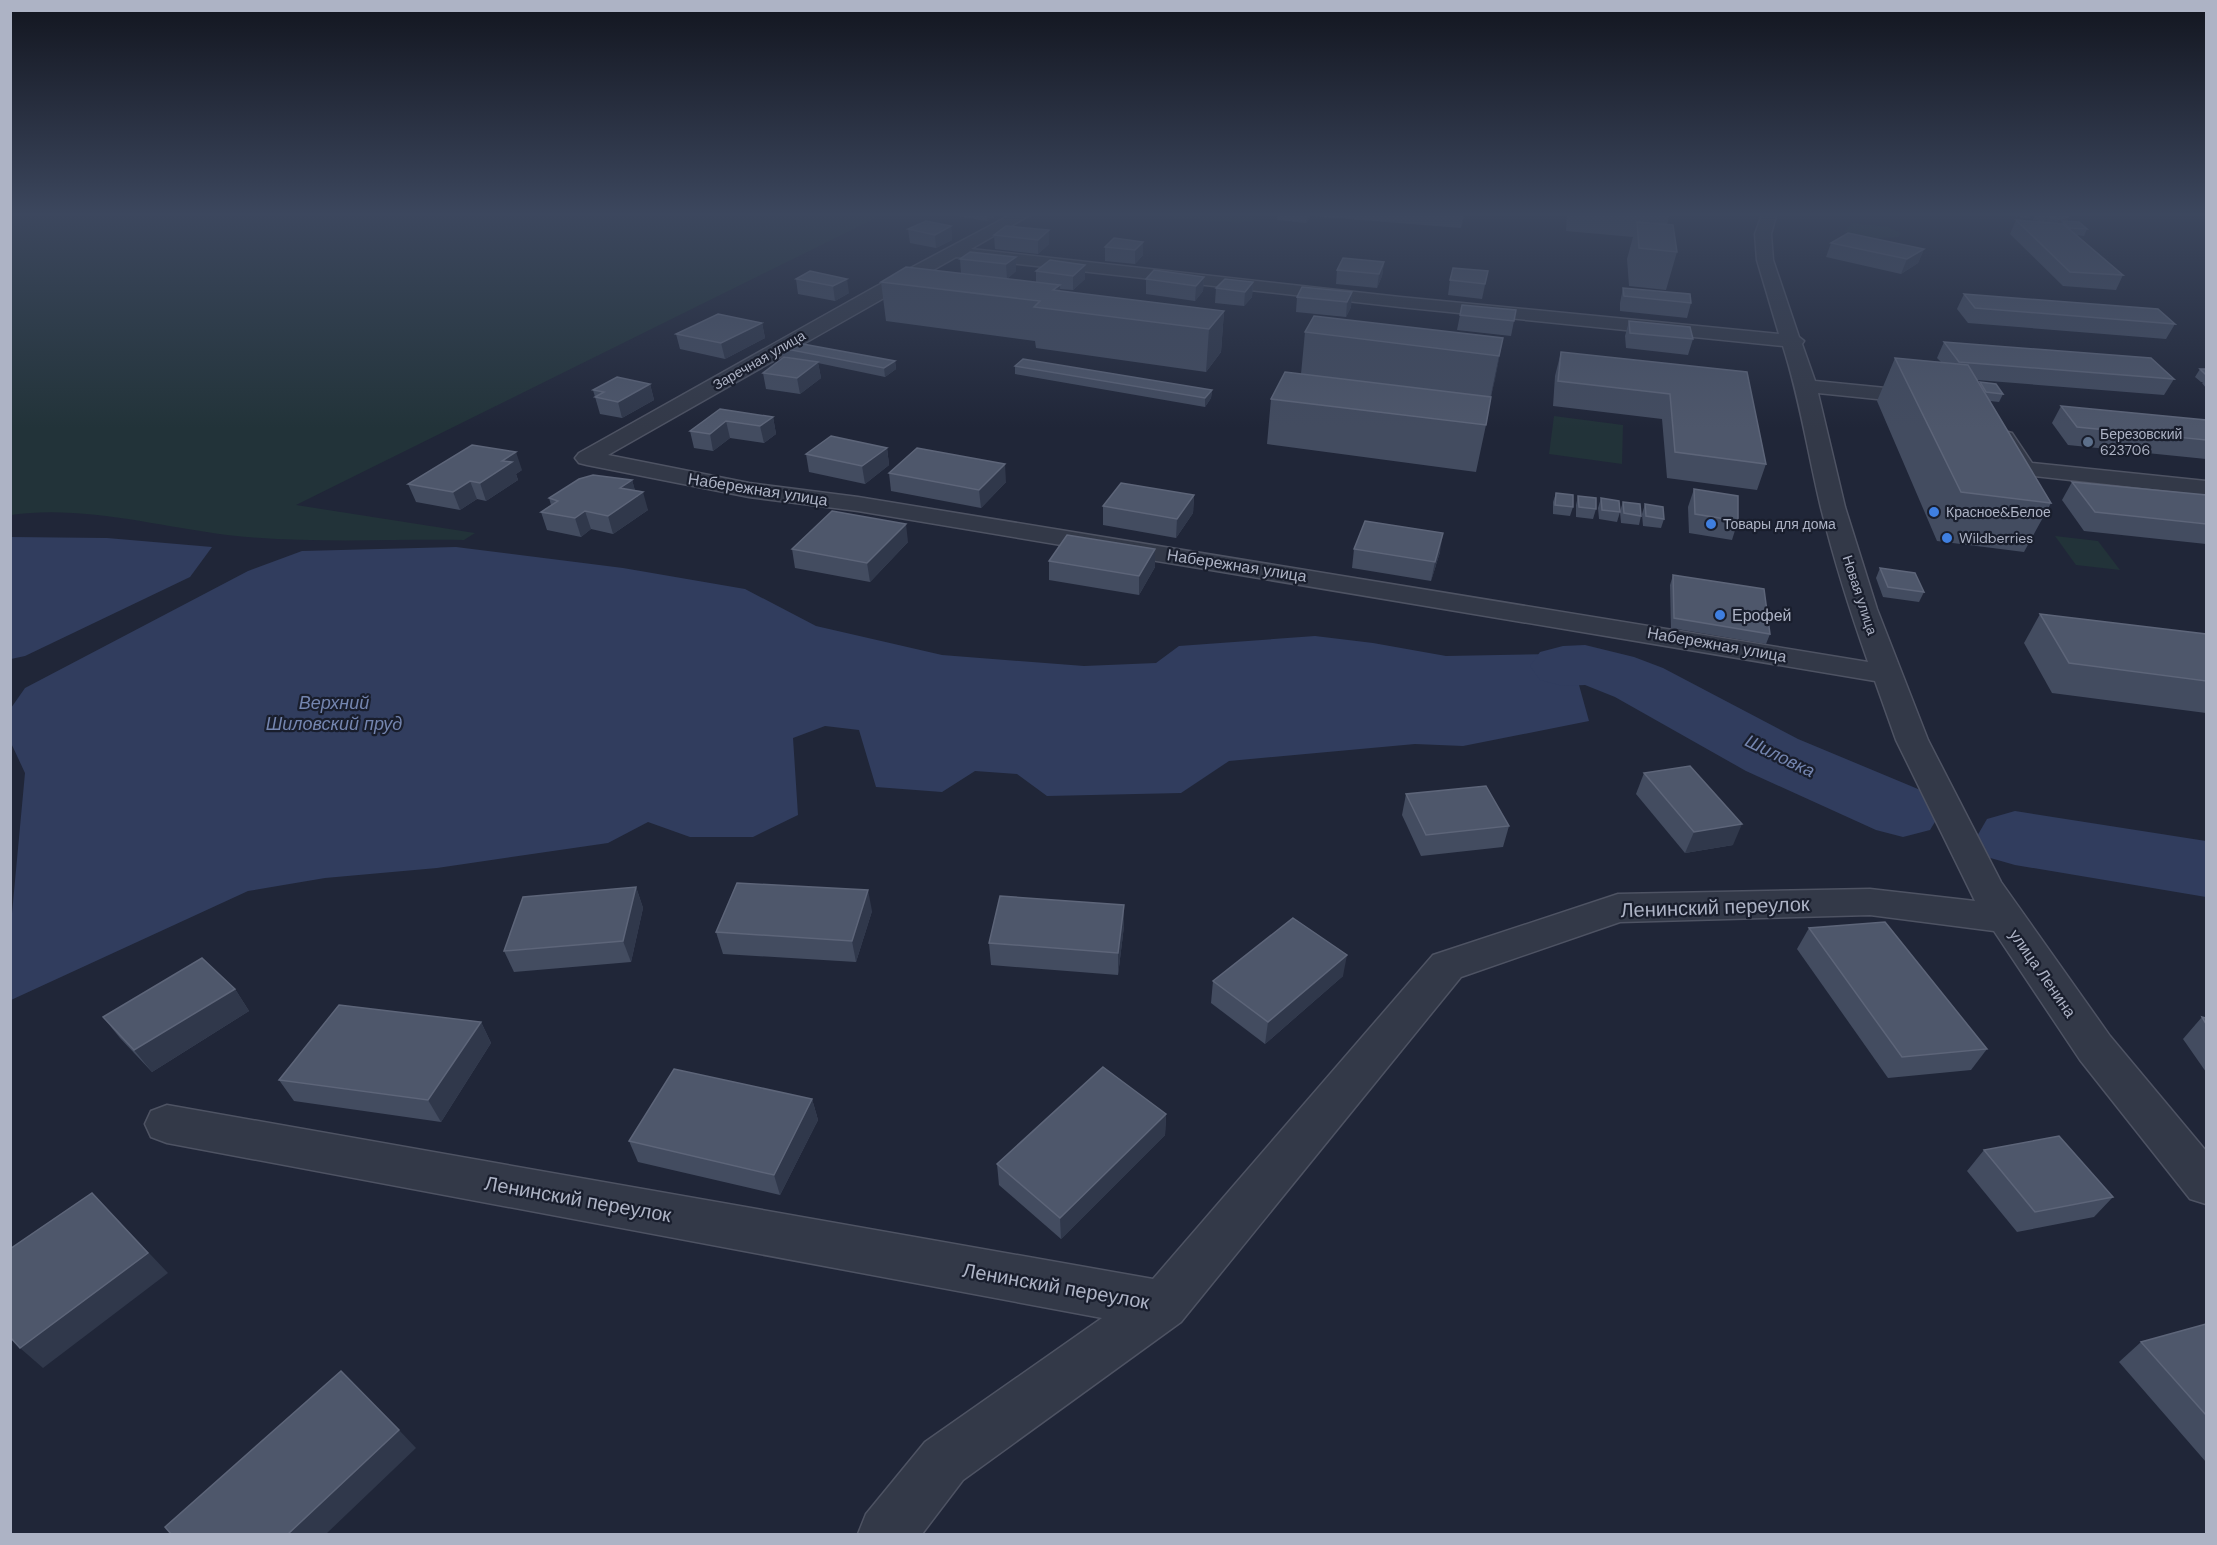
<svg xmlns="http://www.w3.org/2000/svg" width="2217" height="1545" viewBox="0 0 2217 1545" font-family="'DM Sans',sans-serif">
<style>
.green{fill:#223339}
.water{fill:#313d5e}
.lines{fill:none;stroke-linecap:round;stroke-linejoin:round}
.river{fill:#313d5e;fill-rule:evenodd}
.minor-casing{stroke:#4e5363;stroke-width:3}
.minor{fill:#333948;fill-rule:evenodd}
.wall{fill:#434c60}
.shaded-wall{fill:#30384b}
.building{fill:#4e576b;stroke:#5d6579;stroke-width:1.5}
.service-dot{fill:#5c6f8a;stroke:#191e2d;stroke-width:2}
.shop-dot{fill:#3f7fe0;stroke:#191e2d;stroke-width:2}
.labels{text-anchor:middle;stroke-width:4.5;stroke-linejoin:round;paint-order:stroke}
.far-street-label{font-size:14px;fill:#adb3c5;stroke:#191e2d}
.far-poi-label{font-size:14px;fill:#adb3c5;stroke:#191e2d;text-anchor:start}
.street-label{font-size:16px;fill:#adb3c5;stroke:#191e2d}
.poi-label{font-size:16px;fill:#adb3c5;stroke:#191e2d;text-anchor:start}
.water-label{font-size:18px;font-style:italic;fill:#7485af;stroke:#191e2d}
.near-street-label{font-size:20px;fill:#adb3c5;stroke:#191e2d}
</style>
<rect width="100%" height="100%" fill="#202638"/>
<g class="green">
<path d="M10,212H888L296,505L475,533L464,540C386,539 305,544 227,535C156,526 82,505 11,515Z"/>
<path d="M1105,212H1258L1252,221L1239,223Z"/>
<path d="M1852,223L1888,227L1901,233L1899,237L1878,238L1844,232Z"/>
<path d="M1554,416L1623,425L1622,464L1549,454Z"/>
<path d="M2055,536L2098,541L2120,570L2076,565Z"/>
</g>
<g class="water">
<path d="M11,537L107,538L212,547L190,577L25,656L11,659Z"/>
<path d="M456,547L623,568L745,589L816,626L942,655L1084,666L1156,663L1179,646L1315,636L1373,643L1446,656L1555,654L1648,672L1661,692L1608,680L1579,685L1589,721L1463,746L1415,744L1229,761L1181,793L1047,796L1017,774L975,771L942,792L876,787L859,730L825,726L793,738L798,815L753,837H690L648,822L608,843L437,868L325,878L248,891L11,1000V924L25,773L11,743V708L25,688L248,571L302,551Z"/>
</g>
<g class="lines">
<g class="river">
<path d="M1585,645L1634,657L1663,668L1798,739L1930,794L1941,812L1930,830L1903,837L1876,830L1746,771L1615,697L1585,685L1563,686L1540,680L1530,666L1540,652L1563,646Z"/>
<path d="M2015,811L2206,841V897L2015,865L1987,857L1976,838L1987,819Z"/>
</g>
<g class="minor-casing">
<g id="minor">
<path d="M1016,212H1035L971,249L1400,297L1779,334L1757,260L1755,234L1763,212H1777L1771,234L1773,260L1799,337L1804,341L1802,344L1815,381L1926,392L1933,394L1937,398L1933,402L1926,404L1818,393L1845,507L1877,609L1928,740L2001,882L2110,1036L2206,1151V1204L2190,1199L2080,1060L1994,931L1870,915L1620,922L1461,977L1181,1322L963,1480L922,1534H858L866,1514L925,1442L1102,1318L167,1143L151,1137L145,1124L151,1111L167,1105L1153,1279L1433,955L1618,894L1870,889L1975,901L1896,740L1875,681L858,511L749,497L587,465L579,463L575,458L579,453L875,287ZM956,257L1400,307L1783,346C1800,399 1808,454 1821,508C1834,560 1850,611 1868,662L858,497L749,483L608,455Z"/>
<path d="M2004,431L2012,433L2032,463L2206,481V495L2017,474L1993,438L1996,433Z"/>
</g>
</g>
<use href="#minor" class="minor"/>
</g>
<g class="wall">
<path d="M957,212H1003L987,221L957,216Z"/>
<path d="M1278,212H1465L1461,228L1311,216L1306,223L1277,220Z"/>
<path d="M1567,212H1670L1667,225L1677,252L1666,290L1629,286L1627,259L1633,237L1566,231Z"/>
<path d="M1989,212H2000L1999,214L1989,213Z"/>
<path d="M2008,212H2021L2017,217L2007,215Z"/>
<path d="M2022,212H2034L2032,216L2028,219L2019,217Z"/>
<path d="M2036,213L2069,217L2067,221L2087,229L2084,236L2077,235L2123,275L2116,290L2063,286L2010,234L2016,220L2047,222V221L2044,222L2033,220Z"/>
<path d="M951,226L952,240L936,248L910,243L908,229Z"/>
<path d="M1049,230V244L1038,254L995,249L994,235Z"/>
<path d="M1143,242V255L1135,264L1105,261V247Z"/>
<path d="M1831,243L1924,249L1918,263L1901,274L1826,257Z"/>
<path d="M1016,257V271L1007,279L961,273L960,259Z"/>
<path d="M1384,262L1382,276L1377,288L1336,284L1337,270Z"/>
<path d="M1085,265V279L1073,290L1060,289V291L1224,311L1221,352L1206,372L1036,348L1035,341L886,321L881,282H1036V271Z"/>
<path d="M810,271L849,293L835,301L798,294L796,279Z"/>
<path d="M1488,271L1482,299L1448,295L1450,280Z"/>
<path d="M1204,277L1203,291L1195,301L1146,294V279Z"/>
<path d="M1253,282L1252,297L1244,306L1215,303L1216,288Z"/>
<path d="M1623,288L1691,303L1687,318L1620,311V303Z"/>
<path d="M1352,292L1351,307L1346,317L1296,312L1297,297Z"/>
<path d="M1964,294L2175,324L2166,339L1968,323L1957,309Z"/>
<path d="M1462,305L1514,321L1511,336L1457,330Z"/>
<path d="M1629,321L1693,339L1688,355L1626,348L1625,336Z"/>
<path d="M762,323L765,338L725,359L680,349L676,334Z"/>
<path d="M1305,332L1503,338L1491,397L1486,425L1476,472L1267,444L1271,399L1301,374Z"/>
<path d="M1944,342L2174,379L2164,395L1977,380L1979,384L1980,382L2003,394L1999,402L1990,401L2051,503L2024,552L1937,541L1877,401L1895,358L1941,362L1937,358Z"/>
<path d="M781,348L895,361L896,369L885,377L818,363L821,378L800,394L766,389L763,373L798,359L782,356Z"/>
<path d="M1561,352L1747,372L1766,464L1757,490L1667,478L1662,419L1553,406L1555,376Z"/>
<path d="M1015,366L1212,390L1211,398L1205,407L1015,374Z"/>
<path d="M2200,369H2206V388L2202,383L2203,382H2201L2195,377Z"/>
<path d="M650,384L654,400L622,418L600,414L593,390Z"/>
<path d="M2061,406L2206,420V459L2068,445L2052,423Z"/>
<path d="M720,409L773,417L776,434L764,443L730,438L713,451L694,448L690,431Z"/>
<path d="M887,448L889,465L865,484L809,472L806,454Z"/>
<path d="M522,470L516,474L518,480L486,501L477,499L460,510L416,502L408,484Z"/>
<path d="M889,473L1006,482L981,508L891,491Z"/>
<path d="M632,480L635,491L648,510L613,534L591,529L581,537L547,530L541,512L551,505L549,498Z"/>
<path d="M2072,482L2206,495V544L2084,531L2062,500Z"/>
<path d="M1694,489L1738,521L1732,540L1689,533L1688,507Z"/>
<path d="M1556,493L1573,507L1570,516L1553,514V502Z"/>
<path d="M1194,495L1193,513L1176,538L1103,525V506Z"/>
<path d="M1578,496L1596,509L1593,519L1576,517V505Z"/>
<path d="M1601,498L1620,512L1617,522L1599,519L1598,508Z"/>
<path d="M1623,502L1641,516L1639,525L1621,523L1620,511Z"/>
<path d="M1645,504L1664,519L1661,528L1643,526L1642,514Z"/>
<path d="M908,542L870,582L795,568L792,549Z"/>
<path d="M1155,549V567L1139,595L1049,580V561Z"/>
<path d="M1354,549L1440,552L1431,581L1352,568Z"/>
<path d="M1880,568L1924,592L1919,602L1883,597L1876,578Z"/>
<path d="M1673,575L1770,634L1766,644L1671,628L1670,585Z"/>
<path d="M2040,614L2206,634V713L2052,693L2024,643Z"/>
<path d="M1644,773L1733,845L1685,853L1636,794Z"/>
<path d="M1406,794L1509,826L1503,847L1421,856L1402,815Z"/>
<path d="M636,887L643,908L631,962L514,972L504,951Z"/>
<path d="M872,911L856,962L723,954L716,932Z"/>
<path d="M1124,926L1118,975L991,965L989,943Z"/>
<path d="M1809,928L1987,1049L1971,1070L1888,1078L1797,949Z"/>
<path d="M1343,976L1265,1044L1211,1003L1213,981Z"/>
<path d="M235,989L249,1011L152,1072L120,1038L103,1017Z"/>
<path d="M2202,1017L2206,1018V1072L2183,1039Z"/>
<path d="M481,1022L491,1043L441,1122L294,1101L279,1080Z"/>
<path d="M812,1099L818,1120L780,1195L638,1162L629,1141Z"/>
<path d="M1166,1114L1165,1135L1061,1239L999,1185L997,1164Z"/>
<path d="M1984,1150L2113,1197L2094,1217L2017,1232L1967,1171Z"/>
<path d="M2206,1324V1462L2119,1362L2141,1342Z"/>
</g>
<g class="shaded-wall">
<path d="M987,212H1003L987,221Z"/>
<path d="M1308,212H1311V216L1306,223Z"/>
<path d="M1464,212H1465L1461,228Z"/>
<path d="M2031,212H2034L2032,216L2028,219Z"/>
<path d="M2055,213L2053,217H2049L2047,221L2044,222L2047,216Z"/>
<path d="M2069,217L2066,224L2062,221L2060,225L2056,226L2059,219Z"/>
<path d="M951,226L952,240L936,248L935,235Z"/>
<path d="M1049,230V244L1038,254V240Z"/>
<path d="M1143,242V255L1135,264V250Z"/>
<path d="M1924,249L1918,263L1901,274L1907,259Z"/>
<path d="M1016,257V271L1007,279L1006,264Z"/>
<path d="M1384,262L1382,276L1377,288L1379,274Z"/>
<path d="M1085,265V279L1073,290V276Z"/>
<path d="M1204,277L1203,291L1195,301L1196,286Z"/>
<path d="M847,279L849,293L835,301L833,286Z"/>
<path d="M1253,282L1252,297L1244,306L1245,292Z"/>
<path d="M1060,285L1061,310L1053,290Z"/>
<path d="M1352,292L1351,307L1346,317L1347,302Z"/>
<path d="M1224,311L1221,352L1206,372L1209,329Z"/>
<path d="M762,323L765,338L725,359L721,343Z"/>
<path d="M1503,338L1495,380L1490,399L1499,356Z"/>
<path d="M895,361L896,369L885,377L884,368Z"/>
<path d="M818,362L821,378L800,394L797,378Z"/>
<path d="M650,384L654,400L622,418L618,402Z"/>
<path d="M1212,390L1211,398L1205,407V398Z"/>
<path d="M773,417L776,434L764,443L760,426Z"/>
<path d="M726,421L730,438L713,451L710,434Z"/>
<path d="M887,448L889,465L865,484L862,466Z"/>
<path d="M516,452L522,470L516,474L518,480L486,501L480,483L502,461Z"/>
<path d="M1005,464L1006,482L981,508L979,490Z"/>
<path d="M632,480L637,497L643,492L648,510L613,534L608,516L620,488Z"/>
<path d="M470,481L477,499L460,510L453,492Z"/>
<path d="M1194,495L1193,513L1176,538L1177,519Z"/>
<path d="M585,511L591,529L581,537L575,518Z"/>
<path d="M906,524L908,542L870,582L867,563Z"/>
<path d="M1443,533L1440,552L1431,581L1435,562Z"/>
<path d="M1155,549V567L1139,595V576Z"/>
<path d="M1742,824L1733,845L1685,853L1694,832Z"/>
<path d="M636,887L643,908L631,962L623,941Z"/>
<path d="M868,890L872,911L856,962L852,941Z"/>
<path d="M1124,905V926L1118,975V953Z"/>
<path d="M1347,955L1343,976L1265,1044L1268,1022Z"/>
<path d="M235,989L249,1011L152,1072L134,1050Z"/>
<path d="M481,1022L491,1043L441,1122L428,1100Z"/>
<path d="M812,1099L818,1120L780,1195L774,1175Z"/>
<path d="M1166,1114L1165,1135L1061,1239L1060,1218Z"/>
<path d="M92,1193L168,1273L43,1368L20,1348Z"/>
<path d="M399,1430L416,1448L326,1534H288Z"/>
</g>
<g class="building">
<path d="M2041,212H2049L2055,213L2047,216L2036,213Z"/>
<path d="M2059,214L2069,217L2059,219L2049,217Z"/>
<path d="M2016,220L2063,224L2123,275L2070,272Z"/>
<path d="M926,221L951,226L935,235L908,229Z"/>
<path d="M2062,221L2079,222L2087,229L2069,228Z"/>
<path d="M1637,222L1673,225L1677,252L1639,248Z"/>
<path d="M1006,226L1049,230L1038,240L994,235Z"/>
<path d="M1848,233L1924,249L1907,259L1831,243Z"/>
<path d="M1114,238L1143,242L1135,250L1105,247Z"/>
<path d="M970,252L1016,257L1006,264L960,259Z"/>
<path d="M1343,258L1384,262L1379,274L1337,270Z"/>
<path d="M1050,260L1085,265L1073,276L1036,271Z"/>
<path d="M906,267L1060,285L1053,290L1224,311L1209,329L1034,307L1040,301L881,282Z"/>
<path d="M1453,268L1488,271L1485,284L1450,280Z"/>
<path d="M1154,270L1204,277L1196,286L1146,279Z"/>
<path d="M810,271L847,279L833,286L796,279Z"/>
<path d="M1225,279L1253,282L1245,292L1216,288Z"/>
<path d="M1302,287L1352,292L1347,302L1297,297Z"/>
<path d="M1623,288L1690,294L1691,303L1624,296Z"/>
<path d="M1964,294L2158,309L2175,324L1975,308Z"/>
<path d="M1462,305L1516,310L1514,321L1460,315Z"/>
<path d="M718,314L762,323L721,343L676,334Z"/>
<path d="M1314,316L1503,338L1499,356L1305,332Z"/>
<path d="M1629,321L1690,327L1693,339L1630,333Z"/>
<path d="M792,342L895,361L884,368L781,348Z"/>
<path d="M1944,342L2151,358L2174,379L1959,362Z"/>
<path d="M1561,352L1747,372L1766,464L1675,452L1670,394L1558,381Z"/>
<path d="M784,357L818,362L797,378L763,373Z"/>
<path d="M1895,358L1968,365L2051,503L1961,492Z"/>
<path d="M1023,359L1212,390L1205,398L1015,366Z"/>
<path d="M2200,369H2206V374H2205Z"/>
<path d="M1285,372L1491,397L1486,425L1271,399Z"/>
<path d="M617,377L650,384L618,402L595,397L604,392L593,390Z"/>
<path d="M1980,382L1996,384L2003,394L1986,392Z"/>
<path d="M2061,406L2206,420V440L2077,427Z"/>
<path d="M720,409L773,417L760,426L726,421L710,434L690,431Z"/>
<path d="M831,436L887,448L862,466L806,454Z"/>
<path d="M472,445L516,452L502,461L512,462L480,483L470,481L453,492L408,484Z"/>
<path d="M917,448L1005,464L979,490L889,473Z"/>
<path d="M593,475L632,480L620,488L643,492L608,516L585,511L575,518L541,512L558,501L549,498L579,479Z"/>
<path d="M2072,482L2206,495V524L2095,512Z"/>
<path d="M1121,483L1194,495L1177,519L1103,506Z"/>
<path d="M1694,489L1738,496V521L1695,514Z"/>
<path d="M1556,493L1573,495V507L1555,505Z"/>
<path d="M1578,496L1596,498V509L1579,507Z"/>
<path d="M1601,498L1619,501L1620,512L1602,510Z"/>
<path d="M1623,502L1640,504L1641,516L1624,513Z"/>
<path d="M1645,504L1663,507L1664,519L1646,516Z"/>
<path d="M832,511L906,524L867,563L792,549Z"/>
<path d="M1365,521L1443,533L1435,562L1354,549Z"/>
<path d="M1067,535L1155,549L1139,576L1049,561Z"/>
<path d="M1880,568L1915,573L1924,592L1888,587Z"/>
<path d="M1673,575L1764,589L1770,634L1674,618Z"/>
<path d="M2040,614L2206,634V681L2069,663Z"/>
<path d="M1690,766L1742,824L1694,832L1644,773Z"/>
<path d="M1486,786L1509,826L1426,835L1406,794Z"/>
<path d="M737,883L868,890L852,941L716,932Z"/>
<path d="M636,887L623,941L504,951L523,897Z"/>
<path d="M1000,896L1124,905L1118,953L989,943Z"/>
<path d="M1293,918L1347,955L1268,1022L1213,981Z"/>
<path d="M1885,922L1987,1049L1902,1057L1809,928Z"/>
<path d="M202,958L235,989L134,1050L103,1017Z"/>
<path d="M339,1005L481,1022L428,1100L279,1080Z"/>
<path d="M2202,1017L2206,1018V1024Z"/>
<path d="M1103,1067L1166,1114L1060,1218L997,1164Z"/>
<path d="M674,1069L812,1099L774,1175L629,1141Z"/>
<path d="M2059,1136L2113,1197L2035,1212L1984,1150Z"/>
<path d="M92,1193L148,1253L20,1348L10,1337V1249Z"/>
<path d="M2206,1324V1415L2141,1342Z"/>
<path d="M341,1371L399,1430L288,1534H171L165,1527Z"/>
</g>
<linearGradient id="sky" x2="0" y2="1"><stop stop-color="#12151f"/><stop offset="0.5" stop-color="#3c475e"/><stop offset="1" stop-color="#3c475e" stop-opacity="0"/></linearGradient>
<rect width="2217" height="428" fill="url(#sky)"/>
<circle class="service-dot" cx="2088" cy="442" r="6"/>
<g class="shop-dot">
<circle cx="1934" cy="512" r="6"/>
<circle cx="1711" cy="524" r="6"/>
<circle cx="1947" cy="538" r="6"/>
<circle cx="1720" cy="615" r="6"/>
</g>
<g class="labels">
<g class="far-street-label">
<text transform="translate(759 360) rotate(-30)" y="5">Заречная улица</text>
<text transform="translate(1860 595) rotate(72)" y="5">Новая улица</text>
</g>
<g class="far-poi-label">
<text x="2100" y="439">Березовский<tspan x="2100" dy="16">623706</tspan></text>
<text x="1946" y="517">Красное&amp;Белое</text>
<text x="1723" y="529">Товары для дома</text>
<text x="1959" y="543">Wildberries</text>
</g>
<g class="street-label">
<text transform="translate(758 489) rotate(9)" y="6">Набережная улица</text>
<text transform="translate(1237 565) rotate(9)" y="6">Набережная улица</text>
<text transform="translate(1717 644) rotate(10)" y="6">Набережная улица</text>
<text transform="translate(2043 973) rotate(55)" y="6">улица Ленина</text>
</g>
<g class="poi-label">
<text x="1732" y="621">Ерофей</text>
</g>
<g class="water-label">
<text x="334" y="709">Верхний<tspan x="334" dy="21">Шиловский пруд</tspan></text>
<text transform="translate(1780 756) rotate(26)" y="6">Шиловка</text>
</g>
<g class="near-street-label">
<text transform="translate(1715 907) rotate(-2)" y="7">Ленинский переулок</text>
<text transform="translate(578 1199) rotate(10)" y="7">Ленинский переулок</text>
<text transform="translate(1056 1286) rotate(10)" y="7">Ленинский переулок</text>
</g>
</g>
<rect width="2217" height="1545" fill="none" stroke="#adb3c5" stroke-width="24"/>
</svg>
